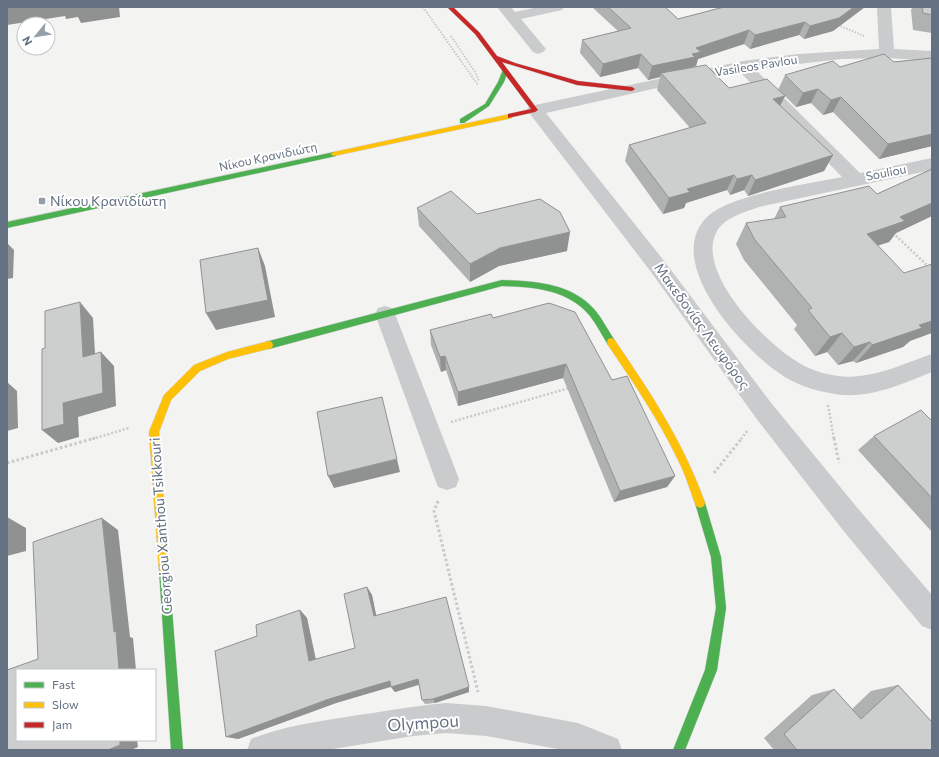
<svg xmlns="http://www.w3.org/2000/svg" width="939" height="757" viewBox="0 0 939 757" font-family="Commissioner,sans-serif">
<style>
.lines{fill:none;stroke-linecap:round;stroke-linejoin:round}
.fast-casing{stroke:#d0d1d1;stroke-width:1}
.slow-casing{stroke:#d0d1d1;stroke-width:1}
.jam-casing{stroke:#d0d1d1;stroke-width:1}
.path-far2{stroke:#c8c9c9;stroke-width:2;stroke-dasharray:1.5 1.5;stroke-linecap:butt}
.path-far1{stroke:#c8c9c9;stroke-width:2.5;stroke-dasharray:2 2;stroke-linecap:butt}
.path{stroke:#c8c9c9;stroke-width:3;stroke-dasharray:2.5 2.5;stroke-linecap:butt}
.street{fill:#cacbcc;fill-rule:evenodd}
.fast{fill:#4caf50;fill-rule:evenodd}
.slow{fill:#ffc107;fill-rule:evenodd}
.jam{fill:#c62828;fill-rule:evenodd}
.wall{fill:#b0b2b2}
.shaded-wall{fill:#909191}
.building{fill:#cdcfcf;stroke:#909191}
.poi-dot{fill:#959fa9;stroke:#fff;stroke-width:1.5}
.labels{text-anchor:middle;stroke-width:4;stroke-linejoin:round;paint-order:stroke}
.far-street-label{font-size:12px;fill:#637182;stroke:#fff}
.poi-label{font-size:14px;fill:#637182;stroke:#fff;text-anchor:start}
.street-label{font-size:14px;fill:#637182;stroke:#fff}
.near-street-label{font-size:17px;fill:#637182;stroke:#fff}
</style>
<rect width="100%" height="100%" fill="#f3f4f1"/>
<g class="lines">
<g class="fast-casing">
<g id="fast">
<path d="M503,70L508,71L504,82L489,106L464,123H460V119L485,104L498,82Z"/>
<path d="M334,152H336V156L7,228V222Z"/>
<path d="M502,280C534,281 571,283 594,309C602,318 607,329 614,339L615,342L614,345H608C602,335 597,325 590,316C568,289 533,287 502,286L269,349L266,348L265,345L266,342L269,341Z"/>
<path d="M700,498L704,500L705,503L721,557L726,608L717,670L685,750H673L705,670L716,608L711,557L695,503L696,500Z"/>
<path d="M164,565L168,566L169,570L183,750H171L159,570L160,566Z"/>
</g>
</g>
<g class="slow-casing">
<g id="slow">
<path d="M510,114H512V118L334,156L330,154L334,152Z"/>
<path d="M611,338L614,339C650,392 684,443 705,503L704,506L700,508L696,506C690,491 686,475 678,460C659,420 633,382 608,345L607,342L608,339Z"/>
<path d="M269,341L272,342L273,345L272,348L228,359L200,371L171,400L159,432L169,570L168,574L164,575L160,574L159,570L149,432L164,395L194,365L227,352Z"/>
</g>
</g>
<g class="jam-casing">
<path id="jam" d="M447,7H453L479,32L497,56L515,63L578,81L632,87L635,89L632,91L577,85L502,62L538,110L535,112L508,118V114L531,109L475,34Z"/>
</g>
<g class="path-far2">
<path d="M423,7L478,85"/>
<path d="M838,25L864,36"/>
<path d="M451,36L475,72L479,81"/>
</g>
<g class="path-far1">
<path d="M893,233L932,270"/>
<path d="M828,405L834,439"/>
<path d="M451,422L569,388"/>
<path d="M92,439L129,428"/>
<path d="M741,439L748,430"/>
</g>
<g class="path">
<path d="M834,438L839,463"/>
<path d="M7,463L95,438"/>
<path d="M714,473L742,438"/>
<path d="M438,501L434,511L478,692"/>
</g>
<g class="street">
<path d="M497,7H511L515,12L538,7H564L562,10L521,19L546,49L543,52L538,54L533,52Z"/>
<path d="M877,7H891L894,49L932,51V61L887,58L842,59L755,69L860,173L932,158V170L759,207C745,212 723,218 716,233C696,274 768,346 801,364C813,371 825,374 838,376C872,380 902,364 932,354V372C900,385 865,401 830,393C812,390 794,384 779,373C742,348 662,262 707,217C730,194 809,184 842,177L740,72L666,86L546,113L665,262L772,404L860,511L932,595V630L922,626L842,529L756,418L651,272L527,110L529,106L535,105L743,61L798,54L879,49Z"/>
<path d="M385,306L392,308L395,314L459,479L456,487L447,490L438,487L435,479L375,314L378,308Z"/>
<path d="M446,703L486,706L578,723L618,739L622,750H563L486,736L446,733L413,736L327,750H247L251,739C281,727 314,722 346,717C380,712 412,706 446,703Z"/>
</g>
<use href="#fast" class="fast"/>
<use href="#slow" class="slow"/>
<use href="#jam" class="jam"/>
</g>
<g class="wall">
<path d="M592,7H665L678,19L719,8L718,7H865L833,31L804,39L799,35L750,49L744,44L698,59L696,66L692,67L729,88L778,90L785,75L840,67L932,58V146L879,159L833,112L823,115L811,103L796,107L785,96L780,106L833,155L824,171L748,196L744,190L730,195L727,190L686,203L684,208L663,214L625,161L629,145L690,128L657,90L660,77L648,80L638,68L600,77L580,53L582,40L618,31Z"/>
<path d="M913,7H932V33L913,30L911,10Z"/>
<path d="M932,169V216L896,233L889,242L878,245L910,341L903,347L856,363L853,361L838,365L827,352L815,356L794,329L797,325L744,260L736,244L746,223L774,219L780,207L877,194Z"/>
<path d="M417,208L477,214L567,251L499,266L470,282L419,226Z"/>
<path d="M493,318L612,380L675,476L667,487L614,502L563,378L458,406L446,370L441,372L431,345L430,330Z"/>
<path d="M932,421V532L858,450L874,436Z"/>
<path d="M367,587L372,595L376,616L469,687V692L435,703L425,704L422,700L419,685L395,692L391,687L336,703L238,739L257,636L300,610L307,618L316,659L355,648Z"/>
<path d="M898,685L932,750H774L764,738L812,695L834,689L852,709L871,691Z"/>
</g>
<g class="shaded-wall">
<path d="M7,7H119L120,17L81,23L78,17L66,19L65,16L7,25Z"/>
<path d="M854,7H865L833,31L804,39L810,26Z"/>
<path d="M805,22L799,35L750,49L755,35Z"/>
<path d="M749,30L744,44L698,59L696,66L692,67L691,70L661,73L660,77L648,80L652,66L692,54L696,48Z"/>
<path d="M641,54L638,68L600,77L603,64Z"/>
<path d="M818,89L811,103L796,107L803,93Z"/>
<path d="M785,96L777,112L773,99Z"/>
<path d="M841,97L833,112L823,115L831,100Z"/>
<path d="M932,134V146L879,159L888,144Z"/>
<path d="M833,155L824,171L748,196L755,180Z"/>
<path d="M734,175L727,190L686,203L684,208L663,214L669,198L687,189Z"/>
<path d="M752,175L744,190L730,195L737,179Z"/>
<path d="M932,203V216L896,233L889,242L852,254L867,234L900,217Z"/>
<path d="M570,232L567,251L499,266L470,282V264L500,248Z"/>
<path d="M7,243L14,250L13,278L7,279Z"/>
<path d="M258,248L265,266L275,317L216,330L206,313Z"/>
<path d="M80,302L93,318L96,371L83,357Z"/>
<path d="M932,321V333L910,341L903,347L856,363L872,345L919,325Z"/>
<path d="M842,333L827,352L815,356L830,337Z"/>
<path d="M870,342L853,361L838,365L854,347Z"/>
<path d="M101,352L114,366L116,406L78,417L79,437L58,443L42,430L63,403Z"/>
<path d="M445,356L446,370L441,372L440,357Z"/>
<path d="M566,364L563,378L458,406V392Z"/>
<path d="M7,382L17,391L18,428L7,431Z"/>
<path d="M397,459L400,472L334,488L328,476Z"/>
<path d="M675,476L667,487L614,502L620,491Z"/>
<path d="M7,517L26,528V551L7,556Z"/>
<path d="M102,518L118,530L130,637L133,638L136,670H119L114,632Z"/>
<path d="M367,587L372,595L378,624L374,616Z"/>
<path d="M300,610L307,618L317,667L309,661Z"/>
<path d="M418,679L420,684L395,692L391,687Z"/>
<path d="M390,681L393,686L336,703L238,739L226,737L329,699Z"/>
<path d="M469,687V692L435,703L433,699Z"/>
<path d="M120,740H137L138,747L131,750H108Z"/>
</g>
<g class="building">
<path d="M608,7H665L678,19L724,7H854L839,18L810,26L805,22L755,35L749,30L696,48L701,52L692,54L695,57L652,66L641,54L603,64L582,40L631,28Z"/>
<path d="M922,7H932V15L923,13Z"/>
<path d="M884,54L894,62L932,58V134L888,144L841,97L831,100L818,89L803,93L785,75L833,61L840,67Z"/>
<path d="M706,65L729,88L767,79L785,96L773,99L833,155L755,180L752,175L737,179L734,175L687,189L690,192L669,198L629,145L706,123L661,73Z"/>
<path d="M932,169V203L900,217L905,221L867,234L904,273L932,264V321L919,325L922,328L872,345L870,342L854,347L842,333L830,337L808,310L812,308L755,240L746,223L786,217L780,207L869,186L877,194Z"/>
<path d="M451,191L477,214L540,199L560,212L570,232L500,248L470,264L417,208Z"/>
<path d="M258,248L268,300L206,313L200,260Z"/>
<path d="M80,302L83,357L101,352L103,393L63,403L64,424L42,430V349L45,348V311Z"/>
<path d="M549,303L575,312L612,380L627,376L675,476L620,491L566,364L458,392L445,356L440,357L430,330L491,314L493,318Z"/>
<path d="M382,397L397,459L328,476L317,412Z"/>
<path d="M921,410L932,421V498L874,436Z"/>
<path d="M102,518L114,632L116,631L119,670H17V740H120V745L108,750H7V670L38,659L33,542Z"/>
<path d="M367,587L374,616L446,597L469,687L433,699L422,700L418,679L391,687L390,681L329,699L226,737L215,651L257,636L256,625L300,610L309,661L355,648L344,594Z"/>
<path d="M898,685L932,722V750H797L784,734L834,689L861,719Z"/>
</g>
<rect class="poi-dot" x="38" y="197" width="8" height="8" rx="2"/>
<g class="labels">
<g class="far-street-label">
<text transform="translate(756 66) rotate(-9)" y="4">Vasileos Pavlou</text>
<text transform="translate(268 157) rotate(-12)" y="4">Νίκου Κρανιδιώτη</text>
<text transform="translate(886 173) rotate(-11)" y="4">Souliou</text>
</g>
<g class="poi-label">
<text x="50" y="206">Νίκου Κρανιδίωτη</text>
</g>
<g class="street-label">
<text transform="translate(702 326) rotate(54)" y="5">Μακεδονίας Λεωφόρος</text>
<text transform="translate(161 526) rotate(-94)" y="5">Georgiou Xanthou Tsikkouri</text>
</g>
<g class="near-street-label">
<text transform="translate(423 723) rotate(-4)" y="6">Olympou</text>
</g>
</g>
<rect width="939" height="757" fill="none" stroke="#637182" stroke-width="16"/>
<rect x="16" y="669" width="140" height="72" fill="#ffffff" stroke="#c1c6cd"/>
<rect x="24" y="682" width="20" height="6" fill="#4caf50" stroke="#c1c6cd"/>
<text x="52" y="689" font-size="12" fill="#637182">Fast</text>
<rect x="24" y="702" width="20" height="6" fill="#ffc107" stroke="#c1c6cd"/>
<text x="52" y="709" font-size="12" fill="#637182">Slow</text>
<rect x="24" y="722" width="20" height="6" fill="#c62828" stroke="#c1c6cd"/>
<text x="52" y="729" font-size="12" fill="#637182">Jam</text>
<g transform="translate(36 36) rotate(240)"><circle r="19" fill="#ffffff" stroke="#c1c6cd"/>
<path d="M0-3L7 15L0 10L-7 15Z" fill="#959fa9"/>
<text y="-6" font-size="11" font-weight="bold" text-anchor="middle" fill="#637182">N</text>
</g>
</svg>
